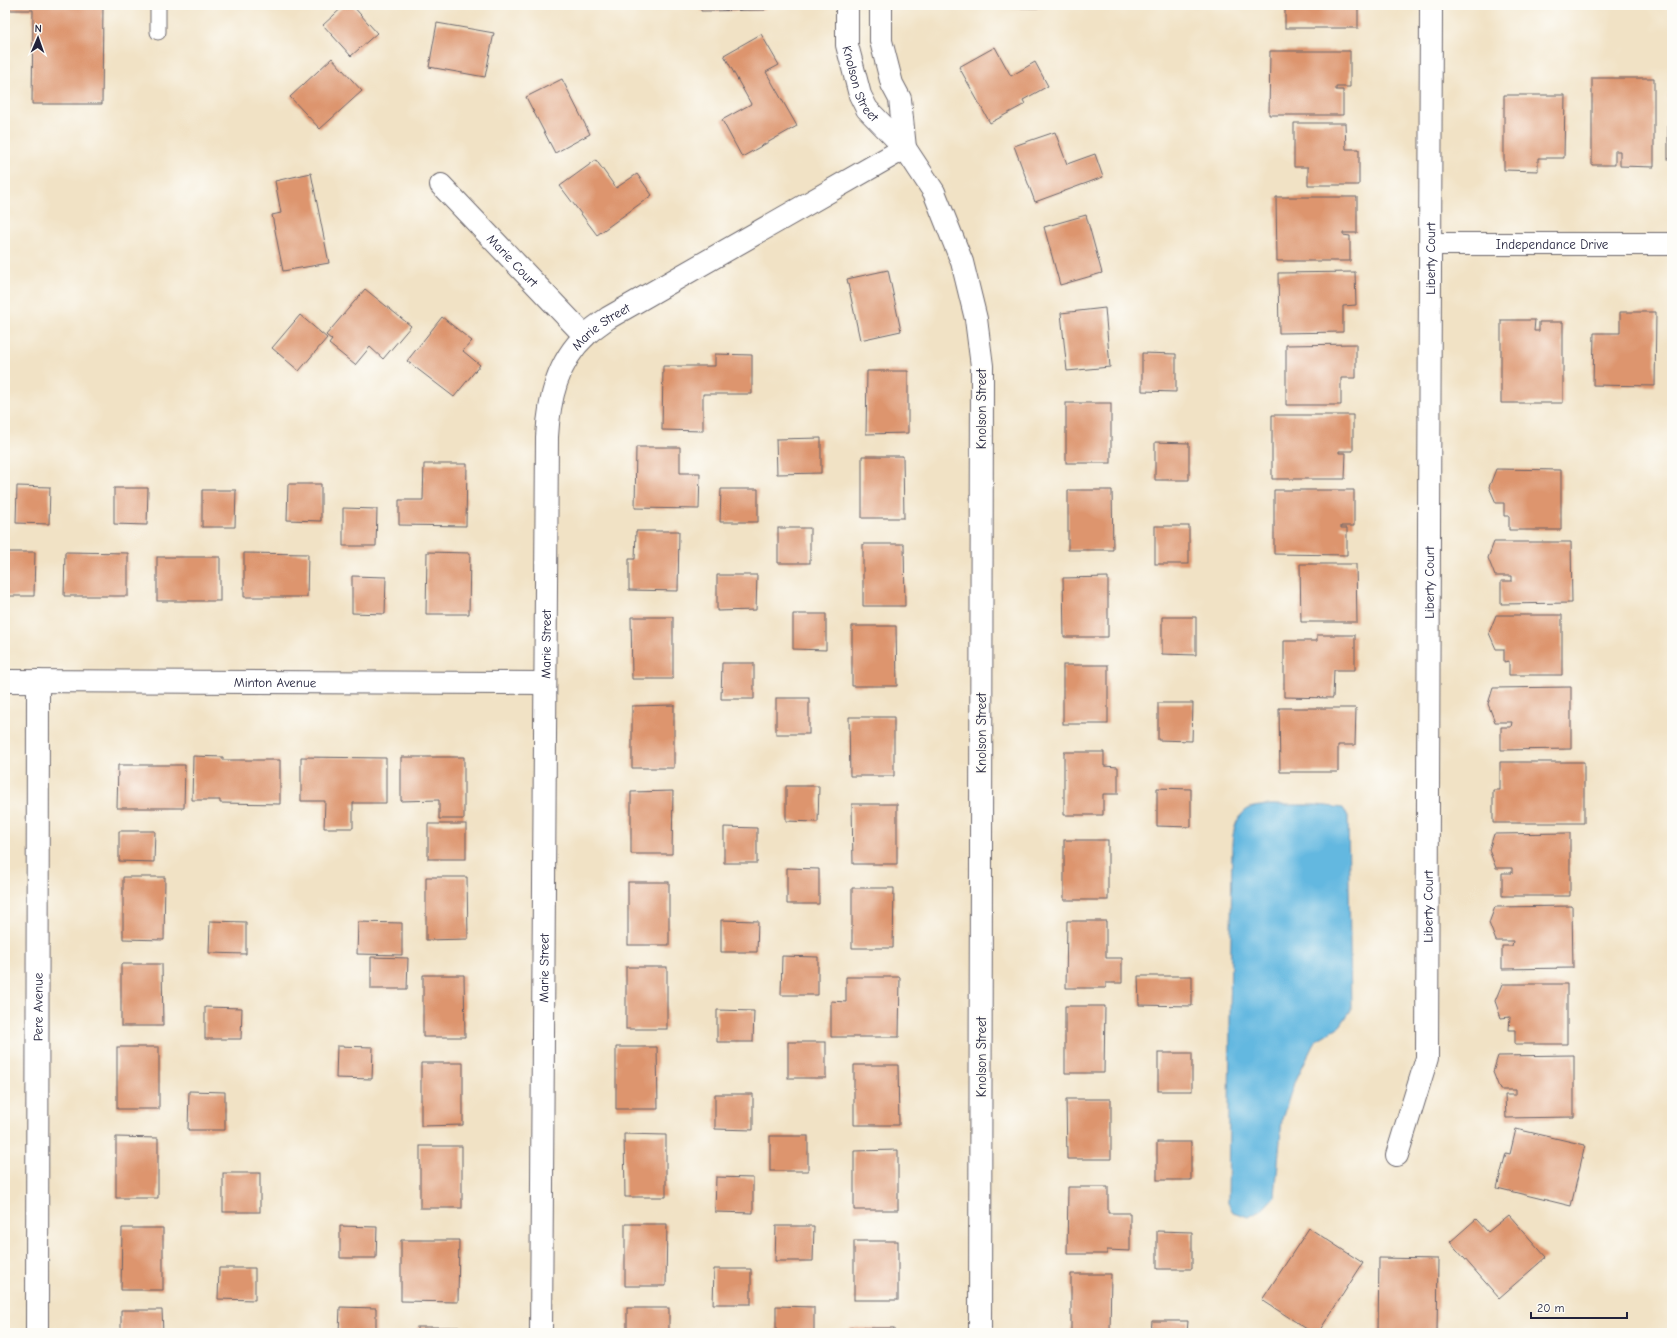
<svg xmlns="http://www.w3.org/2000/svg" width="1677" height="1338" viewBox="0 0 1677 1338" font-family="'Comic Neue',sans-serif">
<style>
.water{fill:#64b8e0;stroke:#436d8e}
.building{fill:#dd956e}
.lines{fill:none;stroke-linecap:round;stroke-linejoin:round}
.lane-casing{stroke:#6a656b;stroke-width:17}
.street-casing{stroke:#6a656b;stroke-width:24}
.lane{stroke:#fff;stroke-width:15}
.street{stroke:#fff;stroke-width:22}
.labels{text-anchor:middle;stroke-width:3.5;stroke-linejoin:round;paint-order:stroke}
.street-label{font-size:13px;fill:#22223b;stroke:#fdfcf7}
</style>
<rect width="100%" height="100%" fill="#fdfcf7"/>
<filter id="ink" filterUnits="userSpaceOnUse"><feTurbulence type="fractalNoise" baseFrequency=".025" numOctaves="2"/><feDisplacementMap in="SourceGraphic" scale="8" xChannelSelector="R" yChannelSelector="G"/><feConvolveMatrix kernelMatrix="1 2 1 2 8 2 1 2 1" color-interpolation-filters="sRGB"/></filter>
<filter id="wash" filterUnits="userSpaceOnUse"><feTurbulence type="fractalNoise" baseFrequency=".012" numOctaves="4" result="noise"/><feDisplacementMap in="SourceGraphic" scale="16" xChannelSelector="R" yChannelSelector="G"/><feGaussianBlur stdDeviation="0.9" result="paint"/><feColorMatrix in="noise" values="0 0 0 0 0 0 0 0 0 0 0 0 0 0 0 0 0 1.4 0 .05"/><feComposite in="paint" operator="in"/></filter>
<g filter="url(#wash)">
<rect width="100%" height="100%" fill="#f1e2c5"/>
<path class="water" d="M1269,805H1318L1343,808L1348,816L1351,1010L1340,1026L1315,1041L1293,1086L1282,1119L1275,1196L1261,1211L1248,1217L1233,1212L1228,1203L1232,844C1233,831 1236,815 1250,808C1255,806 1263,806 1269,805Z"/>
<g id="blocks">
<g class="building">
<path d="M5,5H103L102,104H32L33,10H5Z"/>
<path d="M345,5H352L377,33L351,56L323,25Z"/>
<path d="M701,5H765V10L701,11Z"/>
<path d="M961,5H1043V8L961,7Z"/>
<rect x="1285" y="5" width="73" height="23"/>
<path d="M437,23L494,33L485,77L429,67Z"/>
<path d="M761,34L779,65L766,72L797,126L742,157L722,120L751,104L724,55Z"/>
<path d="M995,47L1011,76L1035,62L1048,86L1023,100L1025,104L990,123L959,67Z"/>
<path d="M1270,51H1350V87H1336V90H1343V115H1269Z"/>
<path d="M332,58L362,91L320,129L290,97Z"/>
<path d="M1592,78H1654V167L1620,166V151H1615V165H1592Z"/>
<path d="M562,79L590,134L555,153L526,97Z"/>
<path d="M1504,95H1565L1564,158H1538V171L1504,170Z"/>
<rect x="1668" y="95" width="4" height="64"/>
<path d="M1294,123H1345L1346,149H1359V185H1308V167H1294Z"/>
<path d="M1055,132L1067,164L1095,154L1103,177L1035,202L1014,146Z"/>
<path d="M596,160L616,188L637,174L652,195L597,235L560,186Z"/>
<path d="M311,173L329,263L283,271L272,215L281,213L275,181Z"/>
<path d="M1276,197H1357V233H1343V235L1350,236V261H1277Z"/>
<path d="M1086,215L1102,273L1060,285L1044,227Z"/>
<path d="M888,270L901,331L860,340L847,279Z"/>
<path d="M1355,272L1356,305L1343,306V332L1279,333L1278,273Z"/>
<path d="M365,289L411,326L383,359L370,347L355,365L329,344L332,340L326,335Z"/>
<path d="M1105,308L1110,367L1067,371L1061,313Z"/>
<path d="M1620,312H1656L1655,386L1593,385L1594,333H1620Z"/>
<path d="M300,315L327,338L299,371L272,348Z"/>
<path d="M442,317L472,341L463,351L480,365L454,397L407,361Z"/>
<path d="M1501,320H1535L1534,331H1539V322H1563V403H1501Z"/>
<path d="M1356,344V378H1341V405H1286V345Z"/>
<path d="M1142,353L1176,354V392L1142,391Z"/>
<path d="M715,354L752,355V394H703V431L662,430L663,366H715Z"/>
<path d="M867,371H908V433L866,434Z"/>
<rect x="1066" y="403" width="45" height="60"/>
<path d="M1272,415H1353V451H1339V453H1346L1345,479H1272Z"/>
<path d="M821,438V473L777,474L776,439Z"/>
<path d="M1155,442L1189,443V480H1155Z"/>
<path d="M636,447H680V473H700L699,509L635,508Z"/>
<path d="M862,456H903L904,518H862Z"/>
<path d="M424,464H467L466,526L399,525V500H423Z"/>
<path d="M1496,469L1561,470V530H1509V516H1504V503H1496L1489,487Z"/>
<path d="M288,484H321V521L287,520Z"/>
<path d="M17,486L50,487L49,524L16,523Z"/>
<path d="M114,488H148L147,525L114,524Z"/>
<path d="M721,489H758V522H720Z"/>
<path d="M202,490H236L235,527H202Z"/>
<path d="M1068,490H1112L1113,550H1068Z"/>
<path d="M1274,490H1354V526H1341V528H1347V555L1274,554Z"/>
<path d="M343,508L377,509L376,546H343Z"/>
<rect x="1155" y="526" width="34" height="38"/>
<rect x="778" y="528" width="32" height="35"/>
<path d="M636,531H679L678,591L629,590V559H635Z"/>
<path d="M1494,542H1571L1572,603L1501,604V581H1512V576H1495L1488,558Z"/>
<path d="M863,544H904L905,606H863Z"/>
<path d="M5,552H35L34,596H5Z"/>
<path d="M65,552L128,553V596H64Z"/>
<path d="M427,552L470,553L469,614H426Z"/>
<path d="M244,553L308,554L307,597H244Z"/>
<rect x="157" y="557" width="63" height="44"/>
<path d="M1300,564H1356L1357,622H1301Z"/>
<path d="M717,575H757L756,610L717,611Z"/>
<path d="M352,576L386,577L385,614L352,613Z"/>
<path d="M1108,577V637H1064L1063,578Z"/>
<path d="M793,614H826V650L793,649Z"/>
<path d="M1496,615H1562V675H1509V661L1504,662V649H1496L1489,633Z"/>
<path d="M631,617H673V679H632Z"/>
<path d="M1162,617H1196V655L1162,654Z"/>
<path d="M852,626H896L897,686H852Z"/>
<path d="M1317,635H1355V670H1334L1333,698L1284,697V641H1317Z"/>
<path d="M722,663H754V699H721Z"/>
<rect x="1063" y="665" width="45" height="59"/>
<path d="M1571,687V749L1501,750V727H1511L1512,722H1495L1488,704L1493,688Z"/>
<rect x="776" y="698" width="33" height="36"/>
<path d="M1158,703H1193L1192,741L1158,740Z"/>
<path d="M674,705V768H632V706Z"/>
<path d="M1279,708H1356L1355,745H1338V772H1280Z"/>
<path d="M849,717H894V776H850Z"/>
<path d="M1064,752H1104V766L1118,767V794H1103V815H1064Z"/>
<path d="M193,756L223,757V760H280V804L220,803V800H192Z"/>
<path d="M301,757L386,758V803H353V828H324L325,801H301Z"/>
<path d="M401,757H464V819H439V800L401,801Z"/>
<path d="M1500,762H1584V823H1493V790H1500Z"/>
<path d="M118,765H185L184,808H117Z"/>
<path d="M786,786H819L818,822L786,821Z"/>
<path d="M1157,788L1191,789V827L1157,826Z"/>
<path d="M673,791L672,854H631V792Z"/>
<path d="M852,804H897V864H853Z"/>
<rect x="428" y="824" width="38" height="35"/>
<path d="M724,827L757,828V863H724Z"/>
<path d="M119,831H155L154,862L119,861Z"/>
<path d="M1570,833V896H1502V873H1512V868H1496L1489,850L1494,834Z"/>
<rect x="1064" y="840" width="44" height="60"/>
<path d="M787,868L819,869V904H787Z"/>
<path d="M123,877H165L164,940L123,939Z"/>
<path d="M426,877H467L468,939L426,940Z"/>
<rect x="628" y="882" width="41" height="63"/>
<path d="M852,888H894L893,948H852Z"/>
<path d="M1572,906L1573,968L1502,969V946H1512L1513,941H1496L1489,923L1495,907Z"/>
<path d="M721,920L758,921L757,952H721Z"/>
<path d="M210,921L246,922V954L209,953Z"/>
<path d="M1067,921H1106V958H1122V983H1106V988H1066Z"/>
<path d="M358,922L402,923V955L357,954Z"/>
<path d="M782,956L818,957V995H781Z"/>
<path d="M371,957L408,958L407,989H371Z"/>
<path d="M121,964H162L163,1026H121Z"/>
<rect x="626" y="967" width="41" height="62"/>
<path d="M423,975H464L465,1037H423Z"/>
<path d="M1138,976H1192V1006L1139,1005Z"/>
<path d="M846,977H900L899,1037H831V1001L846,1002Z"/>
<path d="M1502,984H1567V1044H1515V1030H1509L1510,1017L1501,1018L1495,1001Z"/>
<path d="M1065,1006H1105L1104,1073H1065Z"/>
<path d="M205,1007L242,1008L241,1039H205Z"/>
<path d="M717,1010L754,1011L753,1042H717Z"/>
<rect x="788" y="1042" width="38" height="36"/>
<path d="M337,1046L373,1047L372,1079L336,1078Z"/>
<rect x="117" y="1047" width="42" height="62"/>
<path d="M616,1047H657L658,1109H616Z"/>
<rect x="1158" y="1053" width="34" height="38"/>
<path d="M1574,1055V1117L1506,1118L1505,1095H1516V1090H1500L1493,1072L1498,1056Z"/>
<path d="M421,1063H463V1125L421,1126Z"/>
<path d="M854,1065H898L899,1125H854Z"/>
<path d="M189,1091L225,1092V1130H188Z"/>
<path d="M715,1094H753V1130L715,1129Z"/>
<path d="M1066,1099H1111V1159H1067Z"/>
<path d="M1516,1129L1585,1145L1571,1206L1497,1188L1506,1153L1510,1154Z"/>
<path d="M624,1134L666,1135V1197H625Z"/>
<rect x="770" y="1136" width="38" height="35"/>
<path d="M116,1137L158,1138V1198H116Z"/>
<rect x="1157" y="1142" width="34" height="38"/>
<rect x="420" y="1146" width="42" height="62"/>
<path d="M898,1150V1210H854V1151Z"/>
<rect x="223" y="1173" width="37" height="39"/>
<path d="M716,1177L753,1178V1213L715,1212Z"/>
<path d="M1068,1187H1108V1213H1130V1251L1107,1250V1254H1067Z"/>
<path d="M1509,1215L1546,1257L1499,1298L1450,1242L1476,1219L1488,1232Z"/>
<path d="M625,1224H667L666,1286H625Z"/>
<path d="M340,1226L377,1227L376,1258H340Z"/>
<path d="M776,1226H814L813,1261H775Z"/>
<path d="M122,1228H163V1290H121Z"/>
<path d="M1309,1228L1363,1263L1318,1333H1313L1262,1300Z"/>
<path d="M1157,1231L1192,1232V1269H1157Z"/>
<path d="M401,1240H459L458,1302L401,1301Z"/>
<rect x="854" y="1241" width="44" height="59"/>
<path d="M1379,1258L1438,1259L1437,1333H1378Z"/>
<path d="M219,1268H255V1300L218,1299Z"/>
<path d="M714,1269H751V1304H713Z"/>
<path d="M1071,1274H1111L1110,1333H1071Z"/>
<path d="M776,1306L814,1307V1333H776Z"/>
<path d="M340,1307L376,1308V1333H339Z"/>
<rect x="627" y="1308" width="42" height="25"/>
<path d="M121,1310H162L163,1333H121Z"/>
<path d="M1152,1321H1188L1187,1333H1151Z"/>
<rect x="417" y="1327" width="42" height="6"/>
<rect x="850" y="1328" width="44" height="5"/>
</g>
</g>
</g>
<g filter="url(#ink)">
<use href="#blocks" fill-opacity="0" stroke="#6a656b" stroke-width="1"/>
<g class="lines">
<g class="lane-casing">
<path id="lane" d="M158,32V5"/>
</g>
<g class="street-casing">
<g id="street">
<path id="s1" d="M847,5V45L860,95L867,109L905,148L934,192L962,262L976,319L982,366L980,1333"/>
<path d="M881,5V41L892,84L900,99L905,148"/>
<path id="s2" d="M441,185L585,336"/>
<path id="s3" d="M1431,244H1672"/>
<path id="s4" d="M5,681L545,683"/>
<path id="s5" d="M1397,1155L1427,1058L1431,5"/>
<path id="s6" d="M37,1333L38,681"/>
<path id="s7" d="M541,1333L547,437C549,400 557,362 586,335C592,329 600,324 608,318L905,148"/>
</g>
</g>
<use href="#lane" class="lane"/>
<use href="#street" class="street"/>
</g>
</g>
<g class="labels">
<g class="street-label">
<text dy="5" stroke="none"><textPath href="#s1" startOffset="81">Knolson Street</textPath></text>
<text dy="5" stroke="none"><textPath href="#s3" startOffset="121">Independance Drive</textPath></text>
<text dy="5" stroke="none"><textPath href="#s5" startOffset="901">Liberty Court</textPath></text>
<text dy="5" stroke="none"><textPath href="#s2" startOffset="104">Marie Court</textPath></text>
<text dy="5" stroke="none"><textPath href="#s7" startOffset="1025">Marie Street</textPath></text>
<text transform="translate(981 409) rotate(-90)" y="5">Knolson Street</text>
<text dy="5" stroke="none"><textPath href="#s5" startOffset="577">Liberty Court</textPath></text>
<text dy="5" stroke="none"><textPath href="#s7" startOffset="689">Marie Street</textPath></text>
<text dy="5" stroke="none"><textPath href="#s4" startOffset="270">Minton Avenue</textPath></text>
<text transform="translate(981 733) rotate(-90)" y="5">Knolson Street</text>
<text dy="5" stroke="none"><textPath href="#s5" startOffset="253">Liberty Court</textPath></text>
<text dy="5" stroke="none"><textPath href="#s7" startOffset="365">Marie Street</textPath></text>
<text dy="5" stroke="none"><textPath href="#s6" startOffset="326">Pere Avenue</textPath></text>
<text transform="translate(981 1057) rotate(-90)" y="5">Knolson Street</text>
</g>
</g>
<rect width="1677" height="1338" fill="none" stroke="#fdfcf7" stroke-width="20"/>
<g transform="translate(38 38) rotate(2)" stroke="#fdfcf7" stroke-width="3" paint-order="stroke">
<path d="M0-3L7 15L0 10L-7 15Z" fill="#22223b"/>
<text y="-6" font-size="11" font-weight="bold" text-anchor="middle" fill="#22223b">N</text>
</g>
<path d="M1531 1312v6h96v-6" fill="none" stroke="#22223b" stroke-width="2"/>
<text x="1537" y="1312" font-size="12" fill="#22223b" stroke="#fdfcf7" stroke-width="3" paint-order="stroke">20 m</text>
</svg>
